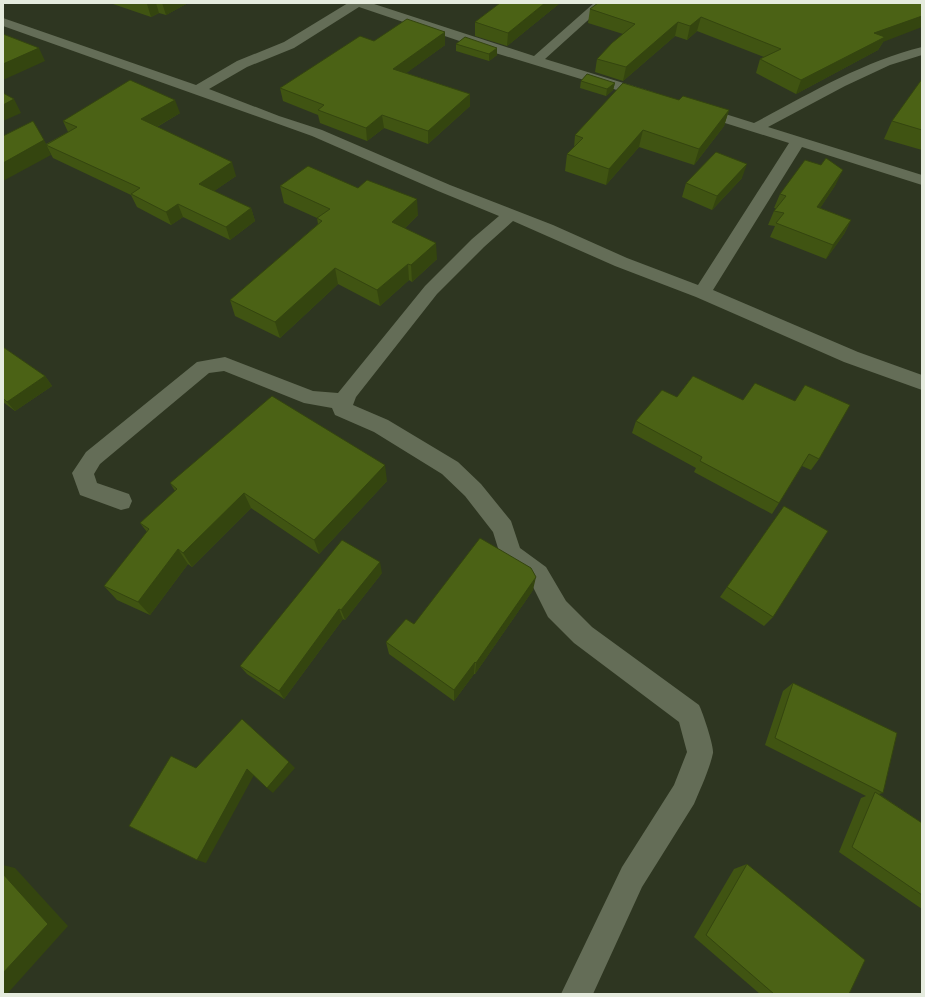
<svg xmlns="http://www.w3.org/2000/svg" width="925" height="997" viewBox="0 0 925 997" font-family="'Noto Sans',sans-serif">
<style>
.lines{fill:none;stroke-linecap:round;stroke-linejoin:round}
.minor{fill:#646d57;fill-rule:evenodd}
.wall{fill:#405412}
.shaded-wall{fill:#34450f}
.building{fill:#4b6215;stroke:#34450f}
</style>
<rect width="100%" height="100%" fill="#2e3621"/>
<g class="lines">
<path class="minor" d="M348,3H371L534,56L594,3H607L545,59L653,92L655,95L653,98L648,99L643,98L492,52L359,7L294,48L247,67L209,89L279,116L322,130L450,185L553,225L627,258L698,285L789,143L693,113L691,110L693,107L698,106L703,107L754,123C809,94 862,62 922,47V55L890,65L845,86L768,127L922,175V185L802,147L713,290L858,352L922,375V390L844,362L696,297L615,266L513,221L484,247L437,294L356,397L353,405L388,420L458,462L481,484L511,521L520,548L546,567L566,601L592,627L699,705C703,713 714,746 713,753C710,768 700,790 694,804L642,887L593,994H561L622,867L674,785L687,752L679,722L574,643L548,617L530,581L502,561L493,532L465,496L442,474L374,432L335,415L332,408L304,403L224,371L209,373L100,464L94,474L97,483L129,494L132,501L129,508L121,510L80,495L72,473L86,452L197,362L225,357L313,391L338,393L425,286L472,239L499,216L438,191L312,136L3,26V18L196,85L237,61L284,42Z"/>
</g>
<g class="wall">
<path d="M110,3H188L166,15L159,13L151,17Z"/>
<path d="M500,3H560L507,46L475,36V22Z"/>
<path d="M598,3L883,42L878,50L796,94L756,73L760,59L764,57L697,31L687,40L675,36L623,81L595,72L597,59L623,34L588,23L590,9Z"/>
<path d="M374,41L445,45L406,73L470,94V106L428,144L384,128L367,141L320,123L318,115L283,101L280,88Z"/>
<path d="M456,44L497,55L489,61L456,51Z"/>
<path d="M922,79V150L884,139L892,121Z"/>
<path d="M581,81L615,83L613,90L606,96L580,88Z"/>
<path d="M679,100L729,110L724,126L694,165L639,147L606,185L565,171L567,154L574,148L575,135Z"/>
<path d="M180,113L157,127L236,176L214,191L251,208L255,221L230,240L183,217L171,225L137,207L131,195L53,158L33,121L46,144L68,132L63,121Z"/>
<path d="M742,178L712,210L682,197L686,183Z"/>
<path d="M836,184L820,208L851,220L844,234L826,259L770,237L775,226L768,225L774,211L776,208H774L780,194Z"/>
<path d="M280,186L418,215L405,228L437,259L412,282L409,280L380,306L338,284L280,338L235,316L230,300L318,224L317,218L284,203Z"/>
<path d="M3,347L45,376L52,386L15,411L3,402Z"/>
<path d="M693,376L819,459L811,470L802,466L779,503L772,514L694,472L696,468L632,433L636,421L677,397Z"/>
<path d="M387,481L319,554L251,508L192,567L188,564L150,615L117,600L104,586L147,532L140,523L175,491L170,483Z"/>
<path d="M784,506L773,617L764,626L720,597Z"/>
<path d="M382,573L345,620L343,619L284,699L247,674L240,666Z"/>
<path d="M533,590L475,674H474L454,701L389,654L386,642L414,624Z"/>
<path d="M793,683L883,793L879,794L922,823V909L839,852L861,798L866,796L765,745L783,691Z"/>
<path d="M747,864L849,994H760L694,937L734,869Z"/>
</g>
<g class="shaded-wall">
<path d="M149,3H156L159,13L151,17L147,4Z"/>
<path d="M162,3H188L166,15Z"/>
<path d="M545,3H560L507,46L508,33Z"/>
<path d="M922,16V27L883,42L878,50L796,94L801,80L874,33Z"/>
<path d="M701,17L697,31L687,40L690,26Z"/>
<path d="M678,22L675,36L623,81L626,67Z"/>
<path d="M445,32V45L394,82L393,69Z"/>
<path d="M39,48L45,61L3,80V64Z"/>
<path d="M497,48V55L489,61V54Z"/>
<path d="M615,83L613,90L606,96L607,89Z"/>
<path d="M470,94V106L428,144V131Z"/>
<path d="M14,99L21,113L3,121V105Z"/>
<path d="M175,100L180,113L146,133L141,119Z"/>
<path d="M729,110L724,126L694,165L699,149Z"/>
<path d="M382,115L384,128L367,141L366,128Z"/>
<path d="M643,130L639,147L606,185L609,169Z"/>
<path d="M44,140L51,155L3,181V163Z"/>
<path d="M232,162L236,176L204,198L199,184Z"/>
<path d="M747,164L742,178L712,210L717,196Z"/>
<path d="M843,170L836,184L811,222L817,207Z"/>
<path d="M417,199L418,215L394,239L392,222Z"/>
<path d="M178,204L183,217L171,225L166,212Z"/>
<path d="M251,208L255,221L230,240L226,227Z"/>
<path d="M851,220L844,234L826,259L833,245Z"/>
<path d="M436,243L437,259L412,282L411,265Z"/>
<path d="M408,264L409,280L380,306L377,290Z"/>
<path d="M335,268L338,284L280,338L275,322Z"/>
<path d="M45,376L52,386L15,411L7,402Z"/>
<path d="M385,465L387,481L319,554L314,540Z"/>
<path d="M244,493L251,508L192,567L183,553Z"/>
<path d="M178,549L188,564L150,615L138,602Z"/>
<path d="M380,562L382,573L345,620L341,610Z"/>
<path d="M536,577L533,590L475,674L476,663Z"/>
<path d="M339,609L343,619L284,699L279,691Z"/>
<path d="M475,662L474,674L454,701V690Z"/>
<path d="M289,762L295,768L273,793L267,788Z"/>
<path d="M247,769L254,775L206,863L197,860Z"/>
<path d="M3,865L15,868L68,926L7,994H3Z"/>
</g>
<g class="building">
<path d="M500,3H545L508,33L475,22Z"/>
<path d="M598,3H922V16L874,33L885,37L801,80L760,59L781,49L701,17L690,26L678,22L626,67L597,59L612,43L635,24L590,9Z"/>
<path d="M407,19L445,32L393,69L470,94L428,131L382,115L366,128L318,110L324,105L280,88L360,36L374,41Z"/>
<path d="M3,34L39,48L3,64Z"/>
<path d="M465,37L497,48L489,54L456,44Z"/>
<path d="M587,74L615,83L607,89L581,81Z"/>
<path d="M922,79V130L892,121Z"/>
<path d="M130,80L175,100L141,119L232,162L199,184L251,208L226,227L178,204L166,212L131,194L140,188L46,145L77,127L63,121Z"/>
<path d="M623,83L679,100L683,96L729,110L699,149L643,130L609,169L567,154L583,138L575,135Z"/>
<path d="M3,93L14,99L3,105Z"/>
<path d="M33,121L44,140L3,163V136Z"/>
<path d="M716,152L747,164L717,196L686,183Z"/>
<path d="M826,158L843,170L817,207L851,220L833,245L776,223L784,213L774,211L786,196L780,194L805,160L821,165Z"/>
<path d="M308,166L358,188L367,180L417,199L392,222L436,243L411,265L408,264L377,290L335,268L275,322L230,300L322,221L317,218L330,209L280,186Z"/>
<path d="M3,347L45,376L7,402L3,398Z"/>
<path d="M693,376L743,400L755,383L795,401L805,385L850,405L819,459L809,454L779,503L700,461L702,457L636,421L662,390L677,397Z"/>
<path d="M272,396L385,465L314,540L244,493L183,553L178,549L138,602L104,586L149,529L140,523L177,489L170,483Z"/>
<path d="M784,506L828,531L773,617L727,587Z"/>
<path d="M480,538L531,568L536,577L476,663L475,662L454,690L386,642L406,619L414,624Z"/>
<path d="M342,540L380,562L341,610L339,609L279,691L240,666Z"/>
<path d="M793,683L897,733L883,793L775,738Z"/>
<path d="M242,719L289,762L267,788L247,769L197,860L129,826L171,756L196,768Z"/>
<path d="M875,792L922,823V895L852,847Z"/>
<path d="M747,864L865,960L849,994H774L706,935Z"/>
<path d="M3,874L48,924L3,973Z"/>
</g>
<rect width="925" height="997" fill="none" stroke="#e5ebde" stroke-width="8"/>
</svg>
